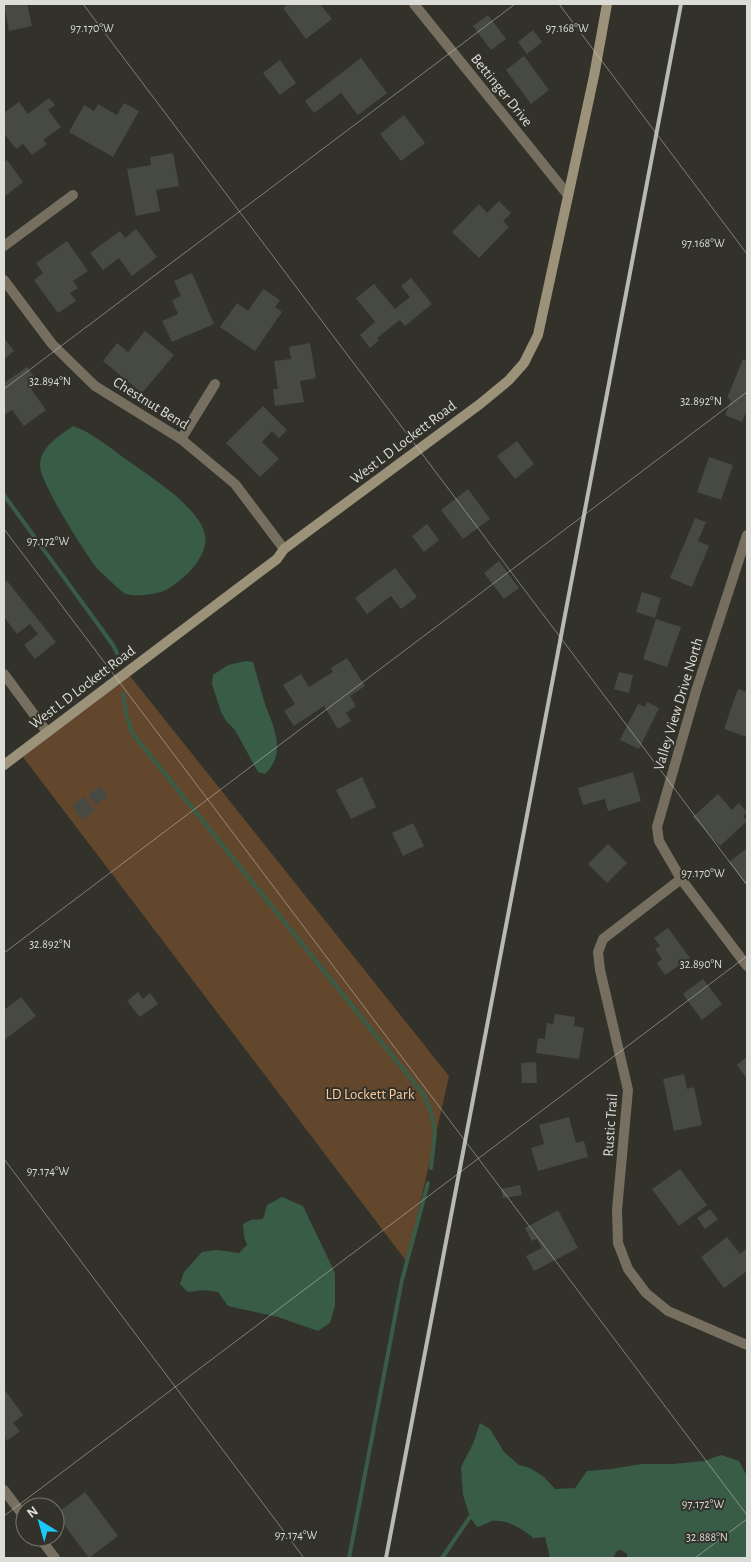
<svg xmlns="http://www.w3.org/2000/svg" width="751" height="1562" viewBox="0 0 751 1562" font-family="'Alegreya Sans',sans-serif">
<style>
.green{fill:#62472d}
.water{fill:#395c46}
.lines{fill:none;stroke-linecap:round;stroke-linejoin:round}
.stream{stroke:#395c46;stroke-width:4}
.building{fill:#464a43}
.street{stroke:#766f60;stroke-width:10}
.secondary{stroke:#9c9279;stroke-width:10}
.rail{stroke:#b9b9b3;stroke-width:4}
.ticks{fill:none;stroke:#ddddd8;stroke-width:1;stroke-opacity:0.45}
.labels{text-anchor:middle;stroke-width:4;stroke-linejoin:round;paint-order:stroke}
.street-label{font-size:15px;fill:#ddddd8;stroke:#32322b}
.park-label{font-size:15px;fill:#fdca9a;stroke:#32322b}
.ticks-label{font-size:12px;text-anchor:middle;fill:#ddddd8;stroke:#32322b;stroke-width:4;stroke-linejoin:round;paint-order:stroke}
</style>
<rect width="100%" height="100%" fill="#32322b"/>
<path class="green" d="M130,676L449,1076L407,1262L23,757Z"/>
<g class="water">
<path d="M73,426C93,433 110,448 127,460C152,478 182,496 199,521C202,525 204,531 205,535C209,557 184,579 168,589C159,594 134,598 124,593C122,592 98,570 96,567C85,553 39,481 40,465C41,446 59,436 73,426Z"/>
<path d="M246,661L253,662C257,676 261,690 265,704C274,728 287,753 265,774L258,772L235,730L226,721L221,712L212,684L213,675L228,665Z"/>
<path d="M282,1197L303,1206L335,1273V1306L330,1323L318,1331L278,1317L228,1306L218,1292L203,1290L188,1292L180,1284L184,1272L202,1252L217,1250L239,1253L247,1245L244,1236L243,1224L251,1220L263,1219L267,1205Z"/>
<path d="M480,1423L490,1429L504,1452L519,1465L530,1468L544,1477L555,1489L575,1488L587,1471L611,1469L642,1464H673L704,1461L721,1455L739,1461L747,1476V1558H627V1554L621,1550L617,1551L613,1558H550L545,1537L533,1538C523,1529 507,1519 492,1521C487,1523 482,1526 477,1527L470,1517L463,1495L461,1467L473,1444Z"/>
</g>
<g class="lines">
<g class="stream">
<path d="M4,495L113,645L117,653"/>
<path d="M123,694L126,713L132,733L424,1095L431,1112L435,1133L431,1168"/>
<path d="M349,1558L402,1280L428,1183"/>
<path d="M442,1558L470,1517L474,1514"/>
</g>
</g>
<g class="building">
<path d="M4,4H27L32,26L9,31Z"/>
<path d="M289,4H320L332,19L306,39L283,8Z"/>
<path d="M488,15L506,39L491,50L473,26Z"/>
<path d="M533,30L542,42L527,54L518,42Z"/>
<path d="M524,56L549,90L531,104L506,70Z"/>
<path d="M361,58L387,93L358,115L341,93L314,113L305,101Z"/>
<path d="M280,60L296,83L280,95L263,73Z"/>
<path d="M49,98L55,105L48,110L61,127L43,140L47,144L32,155L23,144L16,149L4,133V113L19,102L28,114Z"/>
<path d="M124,103L139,111L113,157L69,132L84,105L94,111L98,104L117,115Z"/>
<path d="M404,115L425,143L401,161L380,134Z"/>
<path d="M173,153L179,186L156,190L160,211L136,216L127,169L151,165L150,157Z"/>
<path d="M7,160L23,182L4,197V162Z"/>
<path d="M499,201L511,213L503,221L509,227L479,258L452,232L479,204L487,213Z"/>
<path d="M136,229L157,257L132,276L119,258L103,270L90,253L120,231L125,238Z"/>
<path d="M67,241L88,271L73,281L78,288L70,293L76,301L58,313L34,280L43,273L36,263Z"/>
<path d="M192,273L214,324L172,342L162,321L178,314L172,300L181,296L174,281Z"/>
<path d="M411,278L432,304L405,326L400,320L377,338L379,340L370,348L360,335L375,322L356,298L374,284L395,309L410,297L401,286Z"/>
<path d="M263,289L280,300L275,307L282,312L255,351L220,327L237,303L248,311Z"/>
<path d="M145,331L174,355L142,393L103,361L117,343L128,352Z"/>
<path d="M4,338L14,351L4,359Z"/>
<path d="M310,343L316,378L300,381L304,402L275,406L273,389H278L274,361L291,359L289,347Z"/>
<path d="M743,359L747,361V410L742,422L725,415L731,400L727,398Z"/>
<path d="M27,367L39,384L31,389L46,410L24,426L12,410L4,415V383Z"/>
<path d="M263,406L287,430L279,438L272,431L262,442L279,459L260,477L226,443Z"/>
<path d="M517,441L534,464L515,479L497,456Z"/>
<path d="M709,457L733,465L721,500L697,492Z"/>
<path d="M468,489L490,519L463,539L441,510Z"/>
<path d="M695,518L706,522L698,541L709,546L692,587L670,578Z"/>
<path d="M427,524L439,540L424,552L412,536Z"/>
<path d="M499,561L519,588L504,599L484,573Z"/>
<path d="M395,568L417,597L401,609L391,596L367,614L355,598Z"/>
<path d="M7,581L56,642L35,659L24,645L38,634L30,624L17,634L4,617V584Z"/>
<path d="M642,592L661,598L655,618L636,612Z"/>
<path d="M656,619L681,627L667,667L643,659Z"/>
<path d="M347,658L365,686L350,696L356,706L346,713L351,721L338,729L324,706L294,726L284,711L295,704L283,685L301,674L309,687L333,672L331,668Z"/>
<path d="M619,672L633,675L629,693L614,689Z"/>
<path d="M738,689L747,692V737L724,729Z"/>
<path d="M647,702L659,708L639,749L620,740L638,704L645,707Z"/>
<path d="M633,772L641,801L608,811L605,799L583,805L578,788Z"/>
<path d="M362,777L376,807L351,819L336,790Z"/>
<path d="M100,786L108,796L96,805L88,795Z"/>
<path d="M718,794L732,810L739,803L747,812L743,816L747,821L720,846L693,817Z"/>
<path d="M84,797L95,811L82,820L72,806Z"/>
<path d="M413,823L424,846L403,856L392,833Z"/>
<path d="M608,844L627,863L607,883L588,864Z"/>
<path d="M747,848V886L729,862Z"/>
<path d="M668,928L690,958L665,975L657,963L662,959L655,949L660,946L654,938Z"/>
<path d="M703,979L722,1004L702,1020L683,994Z"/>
<path d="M138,992L143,999L150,993L158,1004L140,1017L127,1001Z"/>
<path d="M21,997L36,1016L4,1040V1010Z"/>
<path d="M555,1014L575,1017L574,1026L584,1028L579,1059L536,1053L538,1038L545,1039L547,1023L553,1024Z"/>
<path d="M747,1057V1079L737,1065Z"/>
<path d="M536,1062L537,1083H522L521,1063Z"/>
<path d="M684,1074L687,1089L694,1087L702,1125L674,1131L663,1079Z"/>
<path d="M569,1117L576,1143L584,1141L588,1157L538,1171L531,1148L544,1144L539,1125Z"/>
<path d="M680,1169L707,1205L679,1226L652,1189Z"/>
<path d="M520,1185L522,1195L503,1198L501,1189Z"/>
<path d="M710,1209L718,1219L705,1229L697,1218Z"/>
<path d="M558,1210L578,1248L534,1271L526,1256L542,1248L537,1239L532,1241L525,1228Z"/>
<path d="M727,1237L740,1254L747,1248V1271L724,1288L701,1257Z"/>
<path d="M4,1389L23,1415L13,1423L20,1431L7,1441L4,1436Z"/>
<path d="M85,1492L118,1536L89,1558L56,1514Z"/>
</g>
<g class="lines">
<g class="street">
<path d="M414,4L568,195"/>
<path d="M4,246L73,195"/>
<path d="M4,280L52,344L95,386L181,439L235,484L284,549"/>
<path d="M181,439L215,384"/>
<path d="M747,535L696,691L657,827L659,841L681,879L747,966"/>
<path d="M4,674L47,732"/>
<path d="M681,879L603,939L598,952L600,970L628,1090L617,1210L618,1243L628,1269L646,1293L668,1311L747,1345"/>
<path d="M4,1490L25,1518"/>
<path d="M39,1537L55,1558"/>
</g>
<path class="secondary" d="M4,765L277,559L284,549L480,404L509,380L524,363L538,335L594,76L607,4"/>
<path class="rail" d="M386,1558L681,4"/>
</g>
<path class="ticks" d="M83,4L747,885M559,4L747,254M4,389L515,4M4,529L747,1515M4,953L747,392M4,1159L304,1558M4,1516L747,956M695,1558L747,1519"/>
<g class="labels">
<g class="street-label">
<text transform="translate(502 90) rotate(51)" y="5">Bettinger Drive</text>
<text transform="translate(151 403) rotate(32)" y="5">Chestnut Bend</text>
<text transform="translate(403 442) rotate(-37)" y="5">West L D Lockett Road</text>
<text transform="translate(82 687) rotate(-37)" y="5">West L D Lockett Road</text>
<text transform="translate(678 704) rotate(-73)" y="5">Valley View Drive North</text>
<text transform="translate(610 1125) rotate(-86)" y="5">Rustic Trail</text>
</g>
<g class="park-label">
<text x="370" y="1099">LD Lockett Park</text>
</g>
</g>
<g class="ticks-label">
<text x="92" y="32">97.170°W</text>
<text x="567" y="32">97.168°W</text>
<text x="703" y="247">97.168°W</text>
<text x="50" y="385">32.894°N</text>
<text x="701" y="405">32.892°N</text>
<text x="48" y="545">97.172°W</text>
<text x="703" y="877">97.170°W</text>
<text x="50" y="948">32.892°N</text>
<text x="701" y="968">32.890°N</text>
<text x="48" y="1175">97.174°W</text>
<text x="703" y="1508">97.172°W</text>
<text x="296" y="1539">97.174°W</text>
<text x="707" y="1541">32.888°N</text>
</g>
<rect width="751" height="1562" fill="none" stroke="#ddddd8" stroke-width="10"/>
<g transform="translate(40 1522) rotate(323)"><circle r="24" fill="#32322b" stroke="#767670"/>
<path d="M0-4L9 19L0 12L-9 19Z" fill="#1acafc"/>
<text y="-8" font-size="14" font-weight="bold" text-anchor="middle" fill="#ddddd8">N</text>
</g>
</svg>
